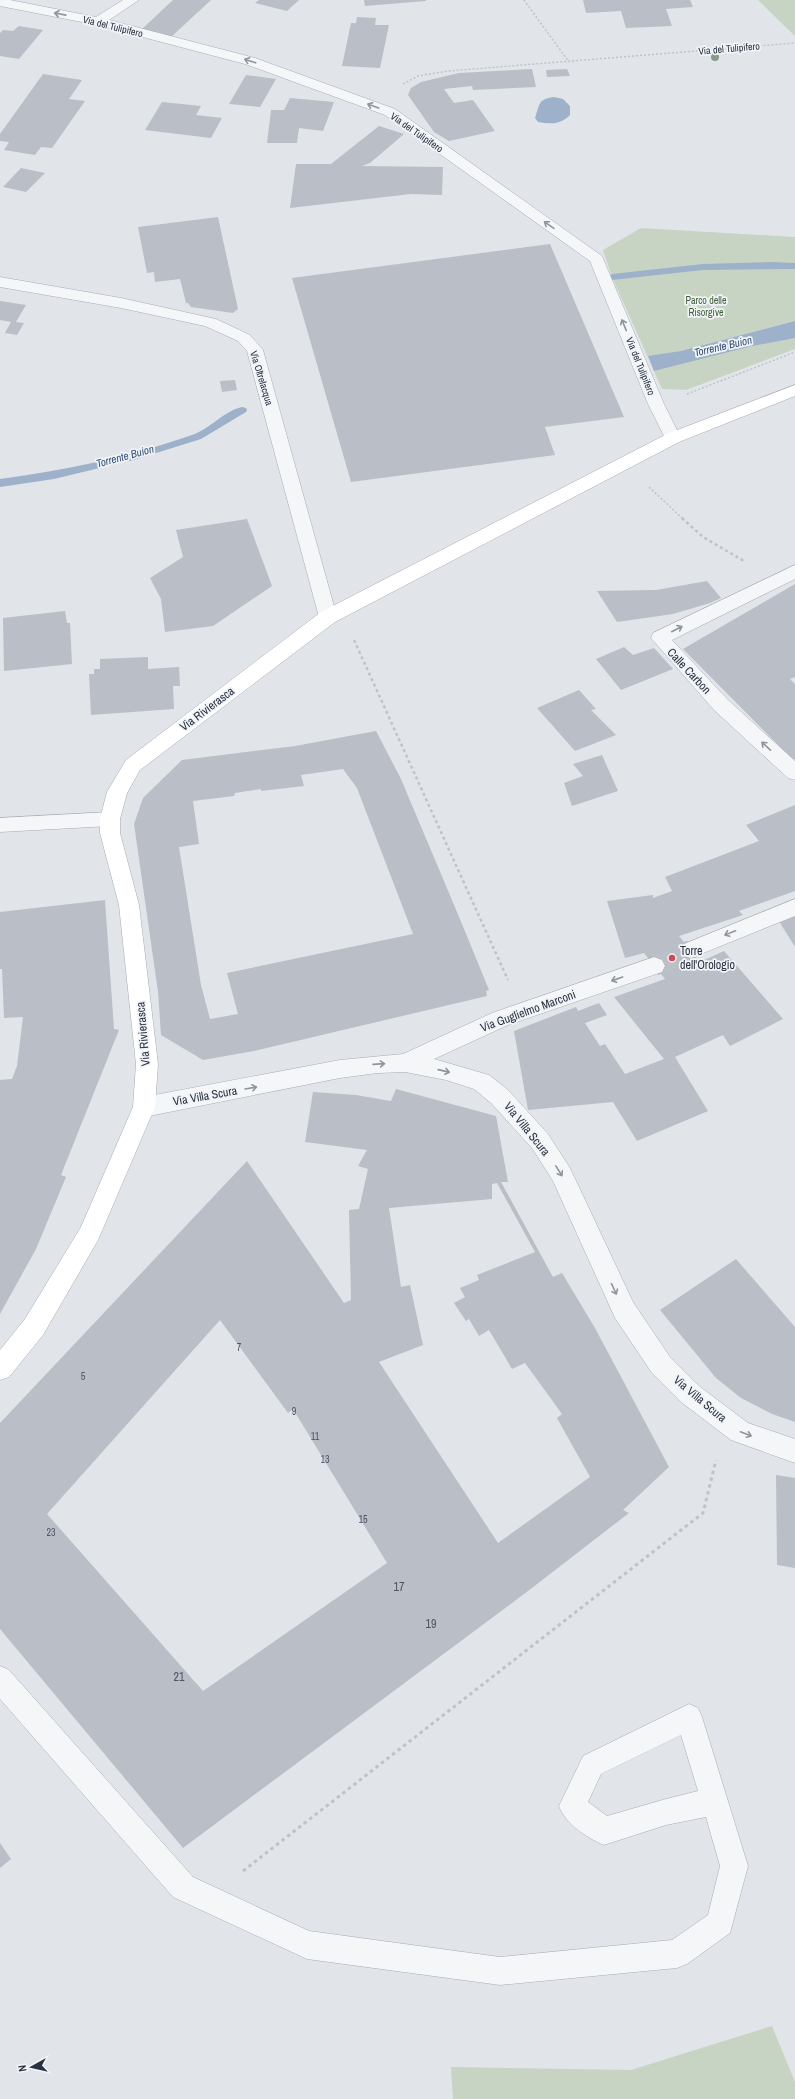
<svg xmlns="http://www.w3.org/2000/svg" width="795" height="2099" viewBox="0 0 795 2099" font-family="'Archivo Narrow',sans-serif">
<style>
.green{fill:#c7d4c3}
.water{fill:#9db1ca}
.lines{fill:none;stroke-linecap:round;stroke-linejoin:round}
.stream{fill:#9db1ca;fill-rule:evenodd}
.building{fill:#b9bec7;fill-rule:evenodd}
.street-tunnel{stroke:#bcc1c8;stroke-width:20;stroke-dasharray:20 10;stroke-linecap:butt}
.lane-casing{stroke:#a6acb4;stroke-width:1}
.street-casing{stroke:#a6acb4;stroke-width:1}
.secondary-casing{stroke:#a6acb4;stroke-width:1}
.path-far2{stroke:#bfc3c9;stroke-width:1.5;stroke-dasharray:2 2;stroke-linecap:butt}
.path-far1{stroke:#bfc3c9;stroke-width:2.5;stroke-dasharray:3 3;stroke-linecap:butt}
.path{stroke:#bfc3c9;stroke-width:3;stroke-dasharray:3.5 3.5;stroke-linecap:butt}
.lane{fill:#f4f6f8;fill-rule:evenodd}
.street{fill:#f4f6f8;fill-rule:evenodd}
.secondary{fill:#fff;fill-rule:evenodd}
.tree{fill:#879b88}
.oneway{stroke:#8f949d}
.poi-dot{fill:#ce4858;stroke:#f1f4f7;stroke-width:1.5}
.labels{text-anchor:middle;stroke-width:3.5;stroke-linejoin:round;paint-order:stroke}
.far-street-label{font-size:10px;fill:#2a3242;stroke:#f1f4f7}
.far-park-label{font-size:10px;fill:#3d5e37;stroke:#f1f4f7}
.number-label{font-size:10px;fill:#4e5563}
.far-water-label{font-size:11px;font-style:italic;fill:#344f76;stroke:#f1f4f7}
.street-label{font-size:12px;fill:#2a3242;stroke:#f1f4f7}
.poi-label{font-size:12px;fill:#2a3242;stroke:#f1f4f7;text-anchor:start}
.near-number-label{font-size:12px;fill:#4e5563}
</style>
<rect width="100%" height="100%" fill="#e1e5ea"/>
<g class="green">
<path d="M758,0H795V36Z"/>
<path d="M641,228L795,237V349L686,390L662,389L612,277L603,250Z"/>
<path d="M772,2026L795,2082V2099H453L451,2067L631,2070Z"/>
</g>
<g class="water">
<path d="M554,97L563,99L570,106V115C560,125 551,124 538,122L535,118C540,104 538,99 554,97Z"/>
<path d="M795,321V338L752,346L654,371L648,356L681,351Z"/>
</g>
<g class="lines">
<g class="stream">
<path d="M772,262L795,263V269L703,270L612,280L607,277L612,274L703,264Z"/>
<path d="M242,407L246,408L247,410L246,412L201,439L137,459L54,479L0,487V479C65,470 130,457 192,435C210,429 224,411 242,407Z"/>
</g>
</g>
<g class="building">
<path d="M173,0H211L171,37L141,30Z"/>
<path d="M259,0H299L287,11L255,3Z"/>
<path d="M364,0H426V1L365,6Z"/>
<path d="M583,0H690L693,7L666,9L672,26L626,28L621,11L586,13Z"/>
<path d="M357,17L376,18L375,25H389L380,68L342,66L351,23H356Z"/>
<path d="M19,26L43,30L19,59L0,56V33L3,30L13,31Z"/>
<path d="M532,69L536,87L473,90L472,86L444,89L454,103L473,100L495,131L449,141L434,132L408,95L411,88L421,82L459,73Z"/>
<path d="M567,69L570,76L547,77L546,70Z"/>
<path d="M43,74L82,80L69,99L85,101L52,148L41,147L35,155L4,150L9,142L0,141V134Z"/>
<path d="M246,75L276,79L260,107L229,104Z"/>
<path d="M290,98L334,102L323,131L299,128L297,143H267L271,110H284Z"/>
<path d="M162,102L201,106L196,115L222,118L211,138L145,130Z"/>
<path d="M379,126L404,134L370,163L362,166L443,167L442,195L411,194L290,208L296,164H331Z"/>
<path d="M21,168L45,173L26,192L3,187Z"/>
<path d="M218,217L238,309L233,313L191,307L188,303H186L180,279L155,282L154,272L147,273L138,227Z"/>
<path d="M550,244L624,417L545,427L555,455L351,482L292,278Z"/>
<path d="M0,301L26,305L16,322L24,323L17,335L5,333L11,322L0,320Z"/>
<path d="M235,380L237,390L222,392L220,381Z"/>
<path d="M247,519L272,586L213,626L165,632L161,599L150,578L183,557L176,530Z"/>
<path d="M707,581L721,598L710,603L673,614L617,622L597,591L656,590Z"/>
<path d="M795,584V677L790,679L795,684V759L793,760L683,649Z"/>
<path d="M65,611L67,623H70L72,664L4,671L3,618Z"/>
<path d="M624,647L633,655L654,648L673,669L621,690L596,659Z"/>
<path d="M148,657V669L179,667L180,686H173L174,709L91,715L89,674H94V669H100V659Z"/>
<path d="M579,690L596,709L591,710L616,735L575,751L537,708Z"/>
<path d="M376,731L401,779L462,924L489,990L486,991L487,996L254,1051L203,1060L161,1035L158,992L134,824L143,798L182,760L295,746ZM343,769L357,788L413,934L227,973L238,1014L210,1019L201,985L179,847L199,844L193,801L234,796L235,793L261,789V791L304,786L301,775Z"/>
<path d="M602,755L618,791L572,806L564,783L583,776L573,764Z"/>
<path d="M795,805V891L739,911L743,915L679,936L700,962L724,951L783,1019L730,1046L723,1035L675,1057L708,1111L637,1141L613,1102L528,1110L514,1031L576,1007L578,1011L599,1003L607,1015L585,1023L600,1046L605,1044L625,1074L664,1059L614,997L665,979L644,953L625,958L607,901L653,895V898L672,891L665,877L759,841L746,825Z"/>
<path d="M105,900L114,1029L119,1030L61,1175L66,1177L36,1249L0,1314V1080L12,1079L17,1066L23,1017L4,1018L2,969H0V912Z"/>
<path d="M795,912V947L777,918Z"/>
<path d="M396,1089L496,1116L508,1182H501L553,1277L562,1273L595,1328L669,1467L623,1510L629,1513L528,1591L183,1848L0,1629V1423L247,1161L344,1303L351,1300L349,1210L359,1209L368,1169L358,1166L367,1150L305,1142L313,1092L356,1095L391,1101ZM497,1183L535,1252L477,1275L479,1280L460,1288L465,1297L454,1303L466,1321L469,1319L479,1336L489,1330L512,1369L525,1363L562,1414L557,1418L590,1477L498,1543L379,1362L423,1345L410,1285L401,1287L389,1208L492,1199V1184ZM220,1320L288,1413L293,1409L387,1563L203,1691L47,1514Z"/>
<path d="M736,1259L795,1327V1422L772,1414L741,1398L716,1378L660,1310Z"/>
<path d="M776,1475L795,1478V1568L777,1565Z"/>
<path d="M0,1843L11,1859L0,1868Z"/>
</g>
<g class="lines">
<path class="street-tunnel" d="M654,966L691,950"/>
<g class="lane-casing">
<g id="lane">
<path d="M110,812L117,814L120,819L117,824L110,826L0,832V818Z"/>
<path d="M0,1666L9,1670L193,1877L309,1931L500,1957L672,1940L708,1915L720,1866L706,1817L666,1825L604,1845C587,1838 565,1823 559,1806L583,1756L689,1704L698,1708L702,1717L748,1866L730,1933L687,1964L677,1968L500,1985L307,1959L173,1897L0,1699ZM681,1735L698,1791L666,1799L607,1816L588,1802L601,1774Z"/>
</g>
</g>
<g class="street-casing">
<g id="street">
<path d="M0,0H10L96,17L123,0H139L109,20L255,58L395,109L602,256L664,404L681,438L679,442L673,443L667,442L648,404L590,261L385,115L245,64L97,25L0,6Z"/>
<path d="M0,277L121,298L216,319L250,335L263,350L337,617L335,622L328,623L321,622L319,617L247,351L238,341L205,326L121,308L0,287Z"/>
<path d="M795,565V579L672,640L728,700L795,761V780L788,778L714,710L651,638L653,633Z"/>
<path d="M795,899V916L691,958L684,956L680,950L684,944Z"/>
<path d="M654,957L662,960L665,966L662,972L508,1025L434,1059L489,1075L507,1089L548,1134L570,1168L633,1302L670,1357L699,1386L748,1423L795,1439V1463L731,1440L681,1402L652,1373L615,1318L553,1181L532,1148L491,1103L474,1089L446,1080L405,1072L378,1073L340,1078L144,1117L136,1114L133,1107L136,1100L144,1097L340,1060L403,1054L492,1013Z"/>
</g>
</g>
<g class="secondary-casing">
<path id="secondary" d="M795,385V396L679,442L335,622L140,770L127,793L120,819V833L139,905L158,1064L155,1107L98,1240L43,1335L9,1377L0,1380V1350L25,1319L81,1227L133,1107L136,1064L119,905L100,833V819L107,792L126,760L321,612L667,434Z"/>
</g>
<g class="path-far2">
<path d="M524,0L569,62"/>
<path d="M403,84L418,76L448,71L795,43"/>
<path d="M687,394L795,352"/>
<path d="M649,487L683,519"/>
</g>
<g class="path-far1">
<path d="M682,518L703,537L744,561"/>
<path d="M354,640L508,980"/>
</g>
<path class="path" d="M243,1871L703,1513L716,1460"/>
<use href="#lane" class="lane"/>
<use href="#street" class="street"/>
<use href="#secondary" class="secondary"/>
</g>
<circle class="tree" cx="715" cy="57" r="4"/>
<defs><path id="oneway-shaft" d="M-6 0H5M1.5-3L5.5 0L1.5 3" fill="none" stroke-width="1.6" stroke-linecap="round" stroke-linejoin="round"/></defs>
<g class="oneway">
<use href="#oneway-shaft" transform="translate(60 14) rotate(-169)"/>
<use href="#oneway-shaft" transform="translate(250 61) rotate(-162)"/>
<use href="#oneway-shaft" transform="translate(373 106) rotate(-160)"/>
<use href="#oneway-shaft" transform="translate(549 225) rotate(-145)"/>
<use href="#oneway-shaft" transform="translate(624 325) rotate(-112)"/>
<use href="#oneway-shaft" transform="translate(677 629) rotate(-27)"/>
<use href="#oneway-shaft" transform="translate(766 746) rotate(-137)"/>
<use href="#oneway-shaft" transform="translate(730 933) rotate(158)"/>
<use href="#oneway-shaft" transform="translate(617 979) rotate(161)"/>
<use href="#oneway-shaft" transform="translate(379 1064) rotate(-4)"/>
<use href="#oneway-shaft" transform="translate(444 1071) rotate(13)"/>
<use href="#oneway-shaft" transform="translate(251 1088) rotate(-10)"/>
<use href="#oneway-shaft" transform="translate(559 1171) rotate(58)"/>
<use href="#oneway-shaft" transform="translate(614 1289) rotate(65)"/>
<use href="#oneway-shaft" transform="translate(746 1434) rotate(21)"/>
</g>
<circle class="poi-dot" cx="672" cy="958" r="4"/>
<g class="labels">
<g class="far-street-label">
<text transform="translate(113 26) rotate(14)" y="4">Via del Tulipifero</text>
<text transform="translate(729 48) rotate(-5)" y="4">Via del Tulipifero</text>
<text transform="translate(417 132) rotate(35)" y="4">Via del Tulipifero</text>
<text transform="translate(641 366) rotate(68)" y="4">Via del Tulipifero</text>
<text transform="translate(262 378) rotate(73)" y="4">Via Oltrelacqua</text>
</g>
<g class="far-park-label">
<text x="706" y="304">Parco delle<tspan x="706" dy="12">Risorgive</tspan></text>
</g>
<g class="number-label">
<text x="239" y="1351">7</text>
<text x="83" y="1380">5</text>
<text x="294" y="1415">9</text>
<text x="315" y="1440">11</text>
<text x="325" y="1463">13</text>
<text x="363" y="1523">15</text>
<text x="51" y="1536">23</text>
</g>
<g class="far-water-label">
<text transform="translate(723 346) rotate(-13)" y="4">Torrente Buion</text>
<text transform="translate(125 456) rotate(-15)" y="4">Torrente Buion</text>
</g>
<g class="street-label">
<text transform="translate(689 671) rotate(47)" y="4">Calle Carbon</text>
<text transform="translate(207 709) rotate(-37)" y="4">Via Rivierasca</text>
<text transform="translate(528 1011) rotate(-20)" y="4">Via Guglielmo Marconi</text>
<text transform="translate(143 1034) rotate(-95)" y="4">Via Rivierasca</text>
<text transform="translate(205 1096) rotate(-10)" y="4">Via Villa Scura</text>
<text transform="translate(527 1129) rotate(51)" y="4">Via Villa Scura</text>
<text transform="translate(700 1399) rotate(40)" y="4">Via Villa Scura</text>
</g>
<g class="poi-label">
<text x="680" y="955">Torre<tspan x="680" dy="14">dell'Orologio</tspan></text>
</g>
<g class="near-number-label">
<text x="399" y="1591">17</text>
<text x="431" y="1628">19</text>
<text x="179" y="1681">21</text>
</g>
</g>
<g transform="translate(32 2067) rotate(262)" stroke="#f1f4f7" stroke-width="3" paint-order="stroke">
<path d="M0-3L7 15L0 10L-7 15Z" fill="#2a3242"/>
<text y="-6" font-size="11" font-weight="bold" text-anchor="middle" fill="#2a3242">N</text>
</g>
</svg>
